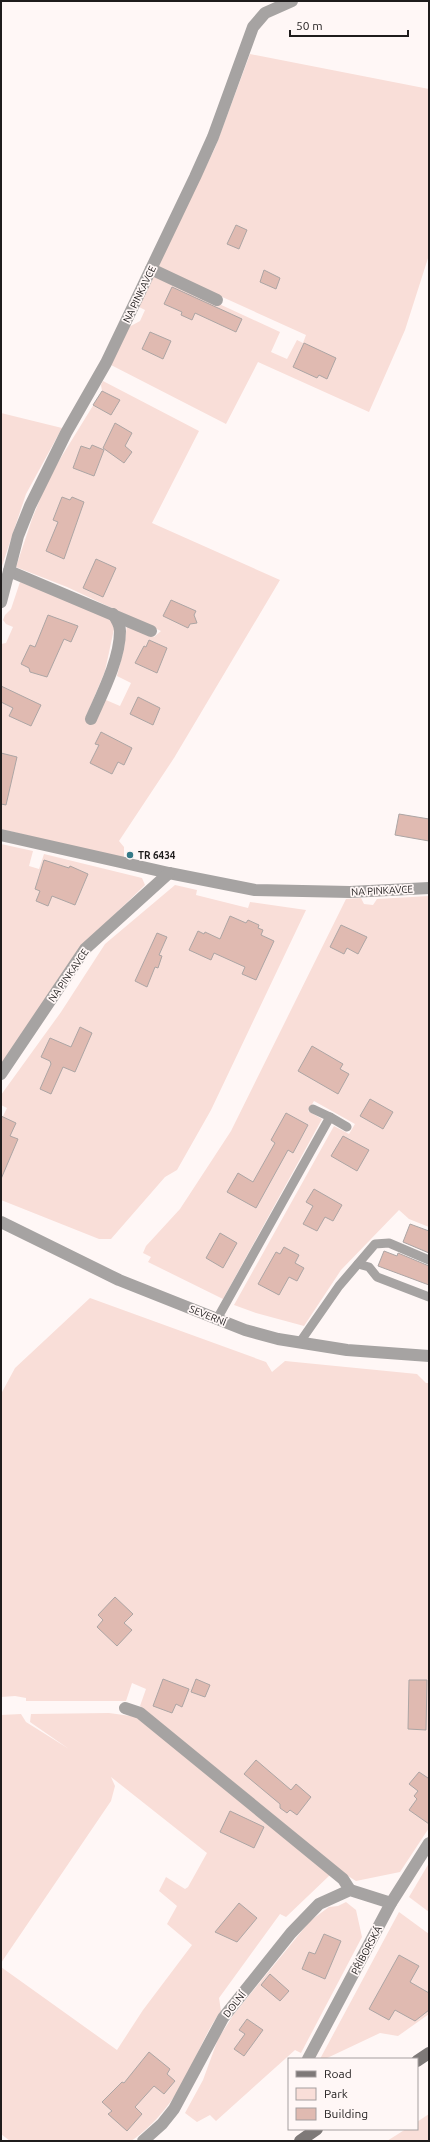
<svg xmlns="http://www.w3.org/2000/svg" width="430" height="2142" viewBox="0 0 430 2142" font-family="Ubuntu,sans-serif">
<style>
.green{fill:#f9ded8}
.building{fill:#e0bab1;stroke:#aca5a4}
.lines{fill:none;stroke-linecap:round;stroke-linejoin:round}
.lane{stroke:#a6a3a2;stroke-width:9}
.street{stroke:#a6a3a2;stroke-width:12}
.secondary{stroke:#7e7978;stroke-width:12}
.poi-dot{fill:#357a88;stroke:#fff7f6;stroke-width:1.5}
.labels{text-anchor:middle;stroke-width:3.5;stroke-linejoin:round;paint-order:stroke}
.street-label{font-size:10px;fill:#1f1c1c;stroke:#fff7f6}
.poi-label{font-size:10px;font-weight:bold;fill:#1f1c1c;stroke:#fff7f6;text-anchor:start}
</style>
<rect width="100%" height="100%" fill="#fff7f6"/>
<g class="green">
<path d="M250,54L429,89V255L405,330L369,412L258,362L226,424L111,365L129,327L140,321L145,310L137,306L152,273L280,332L271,352L287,359L297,340L303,343L306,335L156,267L215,148Z"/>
<path d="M103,381L199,431L152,523L280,580L174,758L119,841L124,847V859L1,829V644L6,643L13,627L6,624L3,620L5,615L11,609L20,582L103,614L113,622L114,629L105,671L86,717L106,700L120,706L131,683L117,676L124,648L127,625L154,637L161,631L67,587L16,567L32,519L49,477L102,391L101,385Z"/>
<path d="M1,413L62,428L26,494L1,569Z"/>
<path d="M1,844L33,851L29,866L39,869L44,854L142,878L145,885L86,942L1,1067Z"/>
<path d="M175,885L197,890L196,895L248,908L250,902L306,910L211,1110L177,1170L165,1177L111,1239H99L1,1200V1120L7,1108L1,1105V1095L61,1012L105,944Z"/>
<path d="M429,896V1227L409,1219L399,1210L341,1270L304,1326L256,1313L234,1305L334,1126L349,1134L355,1124L314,1101L308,1111L322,1119L223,1299L148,1262L151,1257L143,1253L146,1246L180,1209L231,1131L346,899L361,898L364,904L373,905L377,899Z"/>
<path d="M90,1298L266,1362L272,1372L285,1361L417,1374L426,1383H429V1828L400,1872L356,1881L348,1876L140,1706L146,1689L132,1683L126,1701H26V1698L15,1696L1,1697V1394L15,1368Z"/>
<path d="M109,1713L138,1717L330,1875L286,1917L280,1914L219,1998L221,2011C207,2030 199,2051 188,2073C177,2097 153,2127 131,2141H10L1,2134V1967L117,2050L143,2010L192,1945L167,1924L177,1906L159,1891L166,1877L185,1889L188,1887L207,1853L111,1777L115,1786L111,1801L1,1963V1715L21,1714L26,1722L69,1749L30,1722L31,1714Z"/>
<path d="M429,1863V1912L409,1897Z"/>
<path d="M346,1902L356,1910L362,1937L301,2053L295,2050L216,2121L210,2115L197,2122L185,2113L203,2080L218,2039L234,2014L310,1921L329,1907L338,1906Z"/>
<path d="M399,1912L429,1934V2014L398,2036L380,2033L325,2059H320Z"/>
<path d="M429,2114V2141H387L406,2129H417V2122Z"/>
</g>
<g class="building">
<path d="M236,225L247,230L239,249L227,244Z"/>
<path d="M264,270L280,278L276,289L260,282Z"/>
<path d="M172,287L242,319L236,332L195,313L192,320L181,315L182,312L164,304Z"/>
<path d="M150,332L171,341L163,359L142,349Z"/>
<path d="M304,343L336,358L327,379L319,375L317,378L293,367Z"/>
<path d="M102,391L120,400L111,415L93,405Z"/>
<path d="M115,423L132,433L125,446L132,452L124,463L103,448Z"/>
<path d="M92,445L104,450L94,476L73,468L81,446L90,449Z"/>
<path d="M62,497L70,500L72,497L84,502L64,559L46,551L58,522L53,520Z"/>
<path d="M96,559L116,568L103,597L83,588Z"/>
<path d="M171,600L196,611L194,615L197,623L190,624L188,628L163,616Z"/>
<path d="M48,615L78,626L71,642L64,639L47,677L30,672L29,668L21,664L30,645L35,647Z"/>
<path d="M149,640L167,648L157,673L135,663L144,646L146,647Z"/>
<path d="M1,686L41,705L31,726L9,716L13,708L1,702Z"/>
<path d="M138,697L160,708L153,725L130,714Z"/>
<path d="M101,732L132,748L124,765L118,762L112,774L90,763L99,745L95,744Z"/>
<path d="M1,753L17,757L6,805L1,804Z"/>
<path d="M399,814L429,819V841L395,835Z"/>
<path d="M44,860L69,868L70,866L88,874L75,905L52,896L48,906L36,901L40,891L35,889Z"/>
<path d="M230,916L246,923L248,920L259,925L258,928L263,930L261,935L274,941L256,980L242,974L245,967L214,953L211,960L189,950L198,931L204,934L205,932L220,939Z"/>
<path d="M341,925L367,937L358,954L347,948L344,954L330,947Z"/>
<path d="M157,933L167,937L159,955L162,956L158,968L155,967L147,987L135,981Z"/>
<path d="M80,1027L92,1033L75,1072L63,1067L51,1094L40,1089L51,1064L50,1061L41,1057L50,1038L71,1047Z"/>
<path d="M312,1046L343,1064L340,1069L349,1074L338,1094L298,1071Z"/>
<path d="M370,1099L393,1112L383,1129L360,1116Z"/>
<path d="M286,1113L308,1125L293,1153L288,1150L256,1208L227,1192L238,1173L253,1182L275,1143L271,1140Z"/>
<path d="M1,1116L16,1123L10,1136L18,1139L1,1179Z"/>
<path d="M343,1136L369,1150L357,1171L331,1156Z"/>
<path d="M314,1189L342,1205L333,1221L325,1217L317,1231L303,1224L313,1206L306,1202Z"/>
<path d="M410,1224L429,1231V1253L403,1242Z"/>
<path d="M220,1233L237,1243L223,1268L206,1258Z"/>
<path d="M284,1247L299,1255L295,1263L304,1268L297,1281L289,1277L279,1295L258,1284L276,1252L280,1254Z"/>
<path d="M384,1251L397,1256L398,1253L429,1266V1285L378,1266Z"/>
<path d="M115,1597L133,1614L124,1623L132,1630L117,1646L97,1627L103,1620L98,1615Z"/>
<path d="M163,1679L189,1689L182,1707L176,1704L172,1713L153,1706Z"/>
<path d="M196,1679L210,1685L205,1697L191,1692Z"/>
<path d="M409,1680H427L426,1730L408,1729Z"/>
<path d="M256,1760L291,1790L296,1784L311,1797L297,1815L290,1810L287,1813L280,1808V1804L244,1774Z"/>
<path d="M419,1772L428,1778L429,1776V1824L409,1810L417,1799L414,1796L418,1791L409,1784Z"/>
<path d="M230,1811L264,1827L254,1848L220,1832Z"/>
<path d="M239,1903L257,1918L237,1942L215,1932Z"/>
<path d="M324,1934L341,1941L325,1979L302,1969L309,1952L315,1954Z"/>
<path d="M399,1955L419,1966L410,1982L429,1993V2010L415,2021L395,2010L389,2020L369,2009Z"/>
<path d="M270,1974L289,1991L280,2001L261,1985Z"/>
<path d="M247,2019L263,2030L244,2056L234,2049L245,2034L239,2030Z"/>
<path d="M149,2052L170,2069L167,2074L175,2081L164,2094L154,2086L135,2107L142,2114L127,2131L108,2114L112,2111L102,2102L122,2082L124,2083Z"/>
</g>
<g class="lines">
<g class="lane">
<path d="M313,1109L330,1117"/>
<path d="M358,1264L369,1267L377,1277L429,1297"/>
<path d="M217,1319L330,1117L347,1127"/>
<path d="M300,1342L339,1286L375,1244L389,1243L429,1260"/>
</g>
<g class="street">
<path d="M151,269L217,300"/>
<path d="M9,571L151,631"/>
<path d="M1,602L18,536L30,506L66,433L106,363L195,177L213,137L253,27L265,13L292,1"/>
<path d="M91,719C102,694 120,659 120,631C120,625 117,620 113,614"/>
<path d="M1,835L169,873L255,890L350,892L429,888"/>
<path d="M1,1074L85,949L169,873"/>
<path d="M1,1222L119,1280L245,1330L278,1339L347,1350L429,1356"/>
<path d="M125,1708L140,1713L343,1879L350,1890"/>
<path d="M308,2059L391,1903L429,1843"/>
<path d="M143,2141L162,2124L174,2109L223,2018L291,1933L319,1904L350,1890L391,1903"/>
</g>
<g class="secondary">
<path d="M417,2061L429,2053"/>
<path d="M300,2141L317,2129"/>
</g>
</g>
<circle class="poi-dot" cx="130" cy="855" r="4"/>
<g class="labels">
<g class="street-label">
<text transform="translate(139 294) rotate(-64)" y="4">NA PINKAVCE</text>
<text transform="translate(382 890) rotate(-3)" y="4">NA PINKAVCE</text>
<text transform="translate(68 975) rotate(-55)" y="4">NA PINKAVCE</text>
<text transform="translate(208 1315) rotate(22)" y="4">SEVERNÍ</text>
<text transform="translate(366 1950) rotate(-62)" y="4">PŘÍBORSKÁ</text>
<text transform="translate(234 2004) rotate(-52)" y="4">DOLNÍ</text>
</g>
<g class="poi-label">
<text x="138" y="859">TR 6434</text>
</g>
</g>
<rect width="430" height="2142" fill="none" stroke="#1f1c1c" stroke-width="4"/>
<rect x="288" y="2058" width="130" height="72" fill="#fff7f6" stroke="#a59f9f"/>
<rect x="296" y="2071" width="20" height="6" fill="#7e7978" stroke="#a59f9f"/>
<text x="324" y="2078" font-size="12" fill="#1f1c1c">Road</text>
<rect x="296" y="2088" width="20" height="12" fill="#f9ded8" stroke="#a59f9f"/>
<text x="324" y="2098" font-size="12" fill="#1f1c1c">Park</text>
<rect x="296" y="2108" width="20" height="12" fill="#e0bab1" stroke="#a59f9f"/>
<text x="324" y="2118" font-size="12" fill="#1f1c1c">Building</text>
<path d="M290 30v6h118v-6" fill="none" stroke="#1f1c1c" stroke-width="2"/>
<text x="296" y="30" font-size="12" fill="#1f1c1c" stroke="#fff7f6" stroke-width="3" paint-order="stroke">50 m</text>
</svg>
